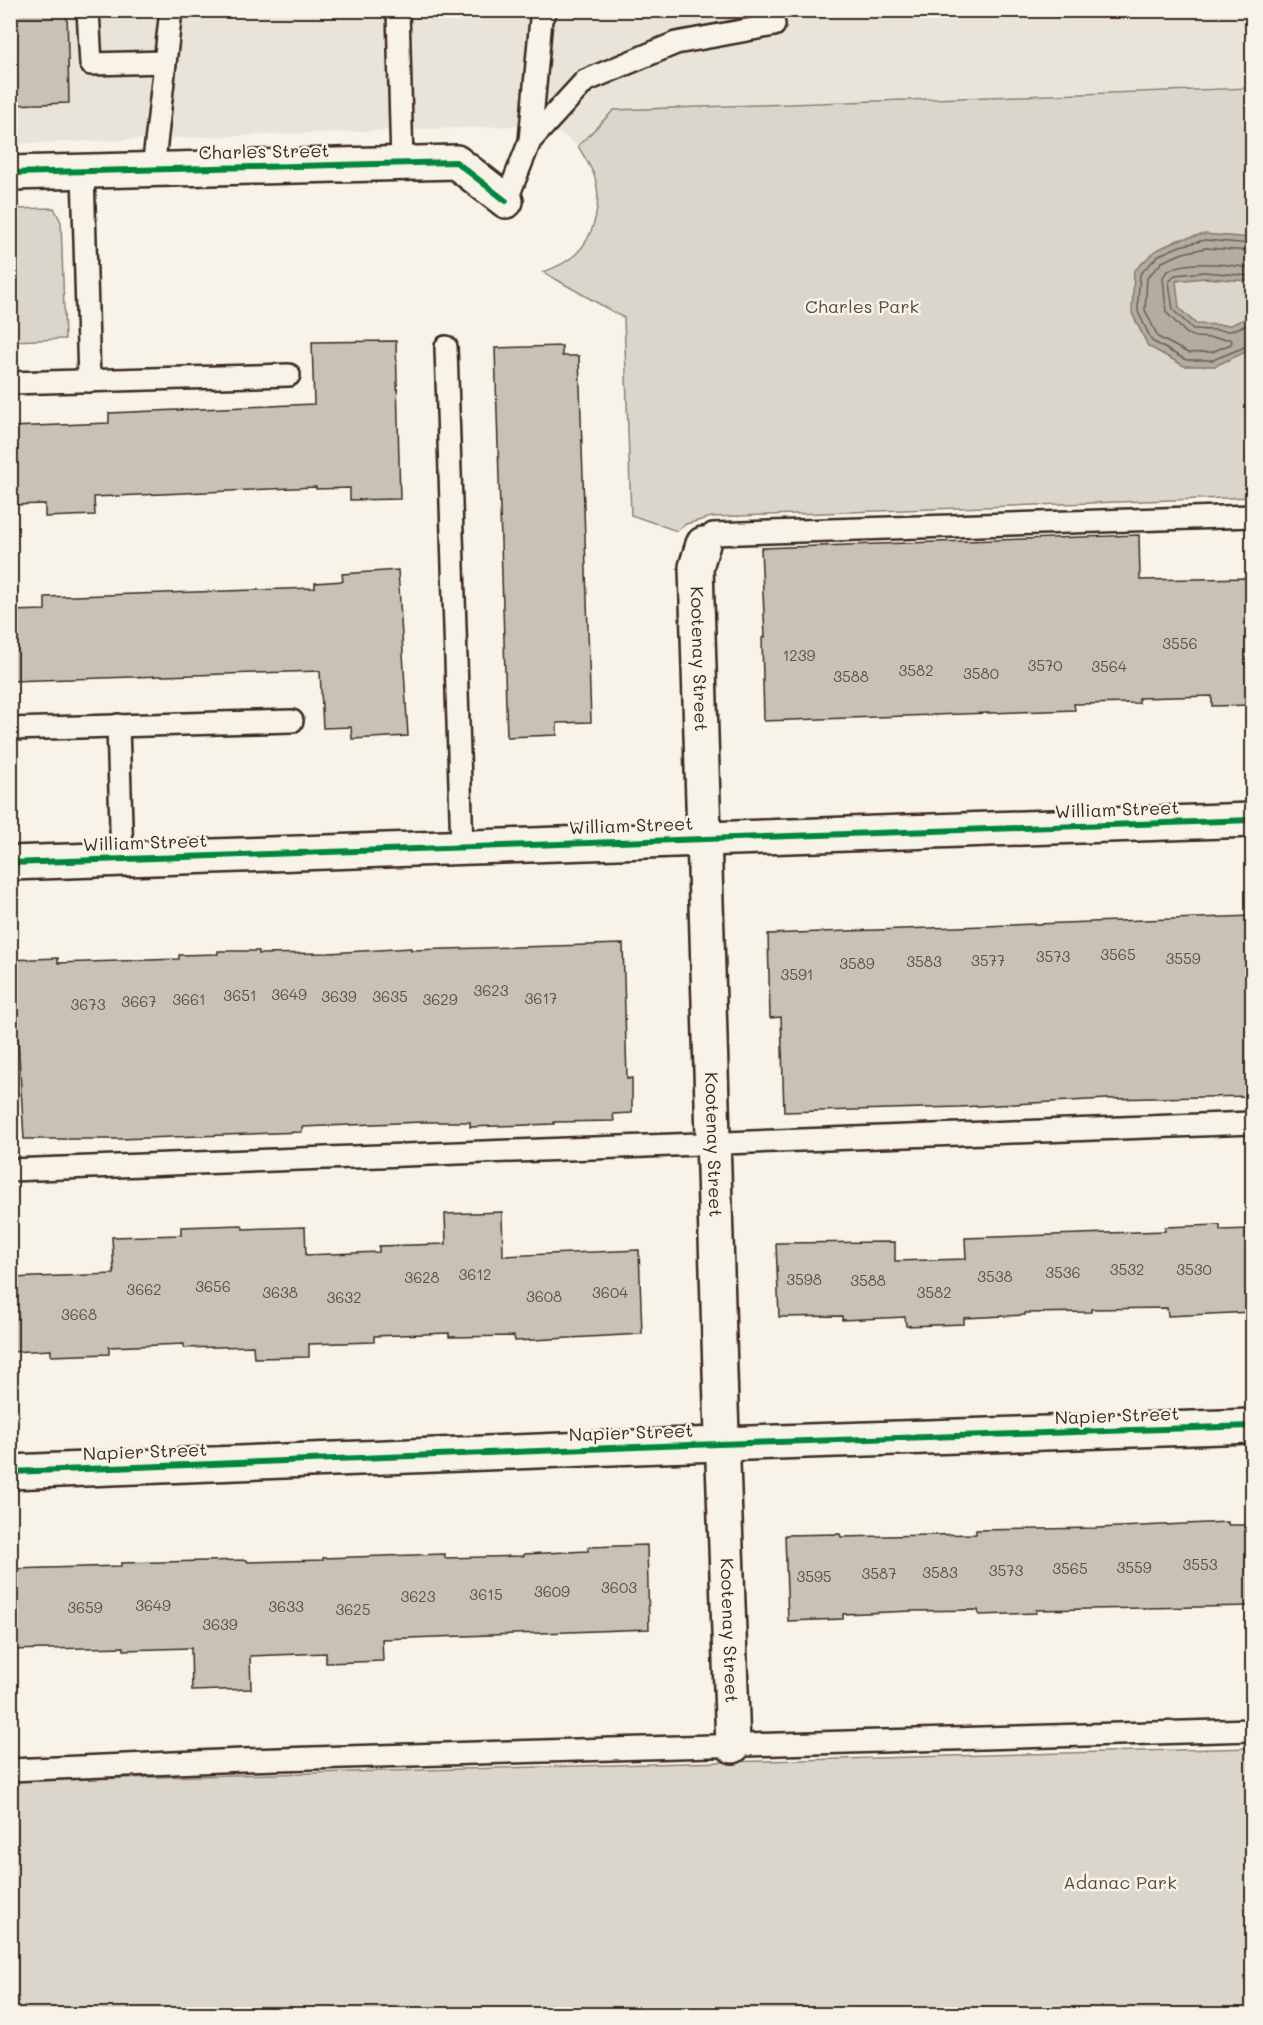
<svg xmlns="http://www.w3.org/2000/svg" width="1263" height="2025" viewBox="0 0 1263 2025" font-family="Mali,sans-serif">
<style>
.built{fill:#e9e4d9}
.green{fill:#dbd6cb;stroke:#8b8074;stroke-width:1.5}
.water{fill:#b4aca0;stroke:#84786c;stroke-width:1.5}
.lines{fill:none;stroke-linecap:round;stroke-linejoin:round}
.shore{stroke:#6b5e52;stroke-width:1.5}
.building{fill:#c8c1b6;stroke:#3b2a1e;stroke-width:1.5}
.service-casing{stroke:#3b2a1e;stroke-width:26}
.minor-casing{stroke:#3b2a1e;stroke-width:38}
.service{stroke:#f7f3e8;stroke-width:21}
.minor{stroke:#f7f3e8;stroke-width:33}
.cycleway-casing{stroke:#f7f3e8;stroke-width:10}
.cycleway{stroke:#00873e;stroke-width:6}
.labels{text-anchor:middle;stroke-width:5;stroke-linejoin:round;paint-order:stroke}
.number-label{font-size:15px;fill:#5e5044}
.street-label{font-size:18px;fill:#3b2a1e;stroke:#f7f3e8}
.park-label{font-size:18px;fill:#5b4c41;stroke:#f7f3e8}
</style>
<rect width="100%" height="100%" fill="#f7f3e8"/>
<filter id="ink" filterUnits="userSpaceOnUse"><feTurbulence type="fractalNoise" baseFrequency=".0167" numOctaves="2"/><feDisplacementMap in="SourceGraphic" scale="12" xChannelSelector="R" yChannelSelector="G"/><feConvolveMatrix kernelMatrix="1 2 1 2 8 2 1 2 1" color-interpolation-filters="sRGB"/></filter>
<g filter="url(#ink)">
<path class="built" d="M10,11H1252V88L614,110L578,146L565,136L549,129L515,126L11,144Z"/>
<g class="green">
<path d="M1252,88V497L712,517L686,524L677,531L631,515L624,318L543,272C555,268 566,263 576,254C595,236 603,200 594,175C590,165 583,155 578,146L614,110Z"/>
<path d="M54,208L61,222L65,339L11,341V209Z"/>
<path d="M1252,1748V2014H11L10,1781Z"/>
</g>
<path class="water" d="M1204,234L1252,238V284L1249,281L1204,278L1176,281L1179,308L1196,324L1230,325L1252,316V349L1215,366H1184L1148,346L1132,313L1134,271L1155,251L1178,240Z"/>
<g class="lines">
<g class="shore">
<path d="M1252,244L1205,240L1180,246L1159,255L1140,274L1138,298V312L1152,341L1186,360H1213L1252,344"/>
<path d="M1252,251L1206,248L1183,253L1162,262L1147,278L1145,310L1158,337L1188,353L1212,352L1231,344L1232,341L1230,339L1195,337L1186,333L1166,312L1163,277C1173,257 1232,265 1252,268"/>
<path d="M1252,276L1204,272L1175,275L1169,282L1173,310L1193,329L1230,331L1252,323"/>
</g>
</g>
<g class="building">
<path d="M10,10H67L69,103L10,105Z"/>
<path d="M396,341L400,499L350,500V488L316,489V487L94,497L95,515L45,517V504L10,505V427L109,423V413L314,404L312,342Z"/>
<path d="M562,346V356H579L591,722L557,723V735L507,737L495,348Z"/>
<path d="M1139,535L1140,580L1252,578V705L1212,706V696L1139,698V703L1074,704L1075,710L764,721L762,638L765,637L761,548Z"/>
<path d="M398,570L408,736L352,739L351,727L323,728L320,671L10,681V611L45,610V597L315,588V583L343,581L342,574Z"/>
<path d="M1252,916V1096L1107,1099L960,1107L784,1112L781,1017L770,1018L768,934Z"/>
<path d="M623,944L627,1079L632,1078V1113L613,1114L614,1121L554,1122V1124L470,1127V1122H422L302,1127V1132L120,1139H24L18,1039H10V960L58,958V963L179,959V955L218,954V951H259V954L329,953L411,948V950Z"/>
<path d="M502,1212L503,1256L639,1250L642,1334L515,1341L514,1336L449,1337V1333L374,1336V1342L309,1344V1357L254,1358L253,1346L184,1348V1344L109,1347V1354L51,1356V1350L10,1352V1278L114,1274L112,1237L181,1235V1227L242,1225L243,1229L305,1227L306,1255L379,1252V1246L446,1244L445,1214Z"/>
<path d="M1220,1225V1230L1252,1229V1312L1168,1316L1167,1308L1091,1309V1312L1025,1313V1315L964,1318V1324L906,1326L905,1317L842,1320V1316L779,1317L776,1243L895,1242V1261L966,1259L965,1238L1165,1231V1227Z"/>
<path d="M1228,1522V1525H1252V1606L1036,1610V1613L979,1615L978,1610L912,1611L843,1614V1619L788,1621L785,1535L840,1534L841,1537L976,1534V1530L1097,1528Z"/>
<path d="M647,1545L649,1629L382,1639L383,1661L326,1663V1653L250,1656L251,1689L192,1691L191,1648L124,1650V1647L10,1650V1569L121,1566V1563L247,1560L248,1562L323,1560V1558L445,1554V1558L524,1556V1554L588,1551V1547Z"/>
</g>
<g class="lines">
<g class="service-casing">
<g id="service">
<path d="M88,10L91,64L165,62"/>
<path d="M398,10L402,164"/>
<path d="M530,141L585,81L676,43L774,25L772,10"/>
<path d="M153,170L171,10"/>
<path d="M83,172L89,381"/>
<path d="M506,201L530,141L541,19L546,10"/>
<path d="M446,347L462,847"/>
<path d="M10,383L289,375"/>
<path d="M703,544L713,534L1252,516"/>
<path d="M118,725L122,859"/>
<path d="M10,729L292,721"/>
<path d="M10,1170L1252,1123"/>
<path d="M10,1770L243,1760L1252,1730"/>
</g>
</g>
<g class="minor-casing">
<g id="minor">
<path d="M10,173L456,162L506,201"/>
<path id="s1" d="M703,544L696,567L721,1405L733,1746"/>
<path d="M10,863L1252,820"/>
<path d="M10,1472L661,1446L1252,1426"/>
</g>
</g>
<use href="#service" class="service"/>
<use href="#minor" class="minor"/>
<g class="cycleway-casing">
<g id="cycleway">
<path d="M10,173L456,162L506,201"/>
<path d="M10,863L1252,820"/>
<path d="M10,1472L661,1446L1252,1426"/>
</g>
</g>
<use href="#cycleway" class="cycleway"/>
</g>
</g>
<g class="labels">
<g class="number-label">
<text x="1180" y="649">3556</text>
<text x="799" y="661">1239</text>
<text x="1045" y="671">3570</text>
<text x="1109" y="672">3564</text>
<text x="916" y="676">3582</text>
<text x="981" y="679">3580</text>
<text x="851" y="682">3588</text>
<text x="1118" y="960">3565</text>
<text x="1053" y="962">3573</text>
<text x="1183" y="964">3559</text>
<text x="988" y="966">3577</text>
<text x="924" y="967">3583</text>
<text x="857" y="969">3589</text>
<text x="797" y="980">3591</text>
<text x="491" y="996">3623</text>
<text x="289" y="1000">3649</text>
<text x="240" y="1001">3651</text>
<text x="339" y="1002">3639</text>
<text x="390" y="1002">3635</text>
<text x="541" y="1004">3617</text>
<text x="189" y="1005">3661</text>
<text x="440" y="1005">3629</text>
<text x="139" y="1007">3667</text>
<text x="88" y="1010">3673</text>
<text x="1127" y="1275">3532</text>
<text x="1194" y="1275">3530</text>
<text x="1063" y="1278">3536</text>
<text x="475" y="1280">3612</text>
<text x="995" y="1282">3538</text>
<text x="422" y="1283">3628</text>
<text x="804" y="1285">3598</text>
<text x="868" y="1286">3588</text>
<text x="213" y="1292">3656</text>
<text x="144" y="1295">3662</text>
<text x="280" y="1298">3638</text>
<text x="610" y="1298">3604</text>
<text x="934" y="1298">3582</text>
<text x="544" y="1302">3608</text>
<text x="344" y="1303">3632</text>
<text x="79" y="1320">3668</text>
<text x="1200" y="1570">3553</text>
<text x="1134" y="1573">3559</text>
<text x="1070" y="1574">3565</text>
<text x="1006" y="1576">3573</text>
<text x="940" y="1578">3583</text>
<text x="879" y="1579">3587</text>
<text x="814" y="1582">3595</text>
<text x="619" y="1593">3603</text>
<text x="552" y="1597">3609</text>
<text x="486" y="1600">3615</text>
<text x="418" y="1602">3623</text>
<text x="153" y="1611">3649</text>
<text x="286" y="1612">3633</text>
<text x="85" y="1613">3659</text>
<text x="353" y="1615">3625</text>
<text x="220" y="1630">3639</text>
</g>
<g class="street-label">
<text transform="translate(264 152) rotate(-1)" y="6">Charles Street</text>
<text dy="6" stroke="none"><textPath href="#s1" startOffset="116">Kootenay Street</textPath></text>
<text transform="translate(1117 810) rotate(-2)" y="6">William Street</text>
<text transform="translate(631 826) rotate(-2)" y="6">William Street</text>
<text transform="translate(145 843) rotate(-2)" y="6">William Street</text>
<text dy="6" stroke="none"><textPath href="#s1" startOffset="602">Kootenay Street</textPath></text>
<text transform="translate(1117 1416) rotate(-2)" y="6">Napier Street</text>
<text transform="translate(631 1433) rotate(-2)" y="6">Napier Street</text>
<text transform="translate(145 1452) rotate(-2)" y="6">Napier Street</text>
<text dy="6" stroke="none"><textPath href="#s1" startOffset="1088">Kootenay Street</textPath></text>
</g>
<g class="park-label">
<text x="862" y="313">Charles Park</text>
<text x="1120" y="1889">Adanac Park</text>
</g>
</g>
<rect width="1263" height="2025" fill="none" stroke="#f7f3e8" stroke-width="36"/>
<rect x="18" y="18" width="1227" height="1989" fill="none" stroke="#3b2a1e" stroke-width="2" filter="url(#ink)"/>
</svg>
